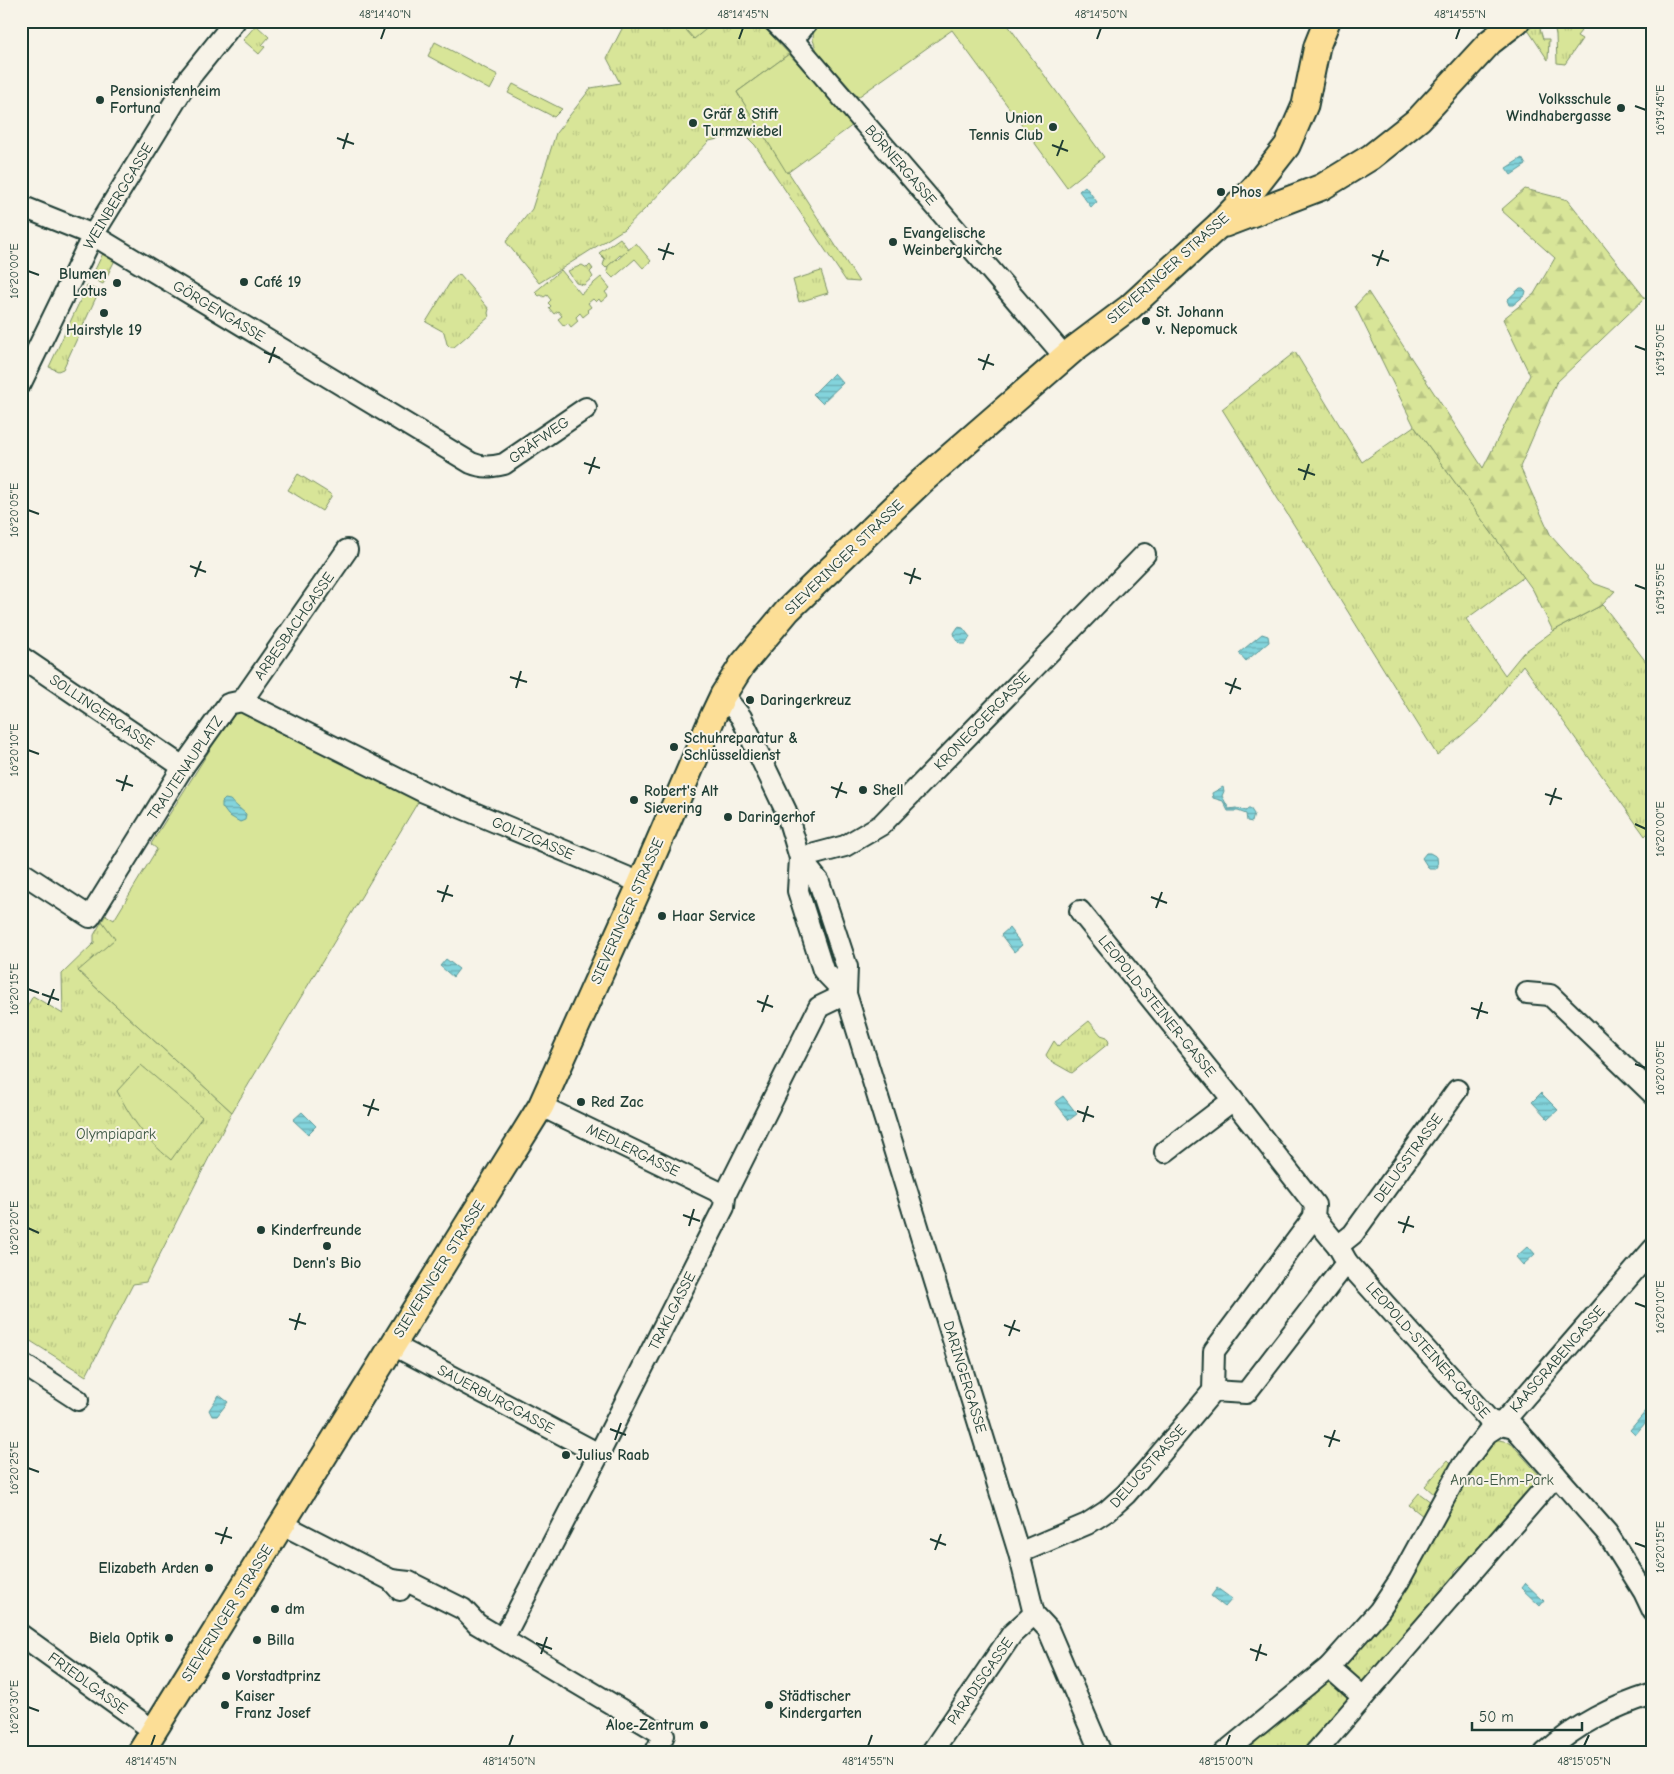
<svg xmlns="http://www.w3.org/2000/svg" width="1674" height="1774" viewBox="0 0 1674 1774" font-family="'Comic Neue',sans-serif">
<style>
.grass{fill:url(#grass-tufts);stroke:#7c9166}
.forest{fill:url(#forest-firs);stroke:#7c9166}
.garden{fill:#d8e598;stroke:#7c9166}
.water{fill:url(#water-rules);stroke:#5b9899}
.lines{fill:none;stroke-linecap:round;stroke-linejoin:round}
.minor-casing{stroke:#1f3d34;stroke-width:24}
.major-casing{stroke:#1f3d34;stroke-width:29}
.minor{stroke:#f7f3e8;stroke-width:20}
.major{stroke:#fcde96;stroke-width:25}
.ticks{fill:none;stroke:#1f3d34;stroke-width:2}
.poi-dot{fill:#1f3d34;stroke:#f7f3e8;stroke-width:2}
.labels{text-anchor:middle;stroke-width:4;stroke-linejoin:round;paint-order:stroke}
.poi-label{font-size:15px;font-weight:bold;fill:#1f3d34;stroke:#f7f3e8;text-anchor:start}
.street-label{font-size:15px;fill:#1f3d34;stroke:#f7f3e8}
.park-label{font-size:15px;fill:#3b5643;stroke:#f7f3e8}
.neatline{fill:none;stroke:#1f3d34;stroke-width:2}
.ticks-label{font-size:12px;text-anchor:middle;fill:#1f3d34}
</style>
<defs>
<pattern id="grass-tufts" width="24" height="20" patternUnits="userSpaceOnUse" patternTransform="scale(1.25)"><rect width="24" height="20" fill="#d8e598"/><path d="M3 7l-1-3M5 7V3M7 7l1-3M15 17l-1-3M17 17v-4M19 17l1-3" fill="none" stroke="#b9c584"/></pattern>
<pattern id="forest-firs" width="22" height="20" patternUnits="userSpaceOnUse" patternTransform="scale(1.25)"><rect width="22" height="20" fill="#d8e598"/><path d="M5 1l3.5 6h-7zM16 11l3.5 6h-7z" fill="#b9c584"/></pattern>
<pattern id="water-rules" width="6" height="5" patternUnits="userSpaceOnUse" patternTransform="scale(1.25)"><rect width="6" height="5" fill="#83d4dc"/><path d="M0 2.5h6" fill="none" stroke="#6badb3"/></pattern>
</defs>
<rect width="100%" height="100%" fill="#f7f3e8"/>
<filter id="ink" filterUnits="userSpaceOnUse"><feTurbulence type="fractalNoise" baseFrequency=".02" numOctaves="2"/><feDisplacementMap in="SourceGraphic" scale="10" xChannelSelector="R" yChannelSelector="G"/><feConvolveMatrix kernelMatrix="1 2 1 2 8 2 1 2 1" color-interpolation-filters="sRGB"/></filter>
<g filter="url(#ink)">
<g class="grass">
<path d="M626,21H758L789,54L737,92L859,282L846,281L755,145L747,137L737,135L709,141L647,207L624,229L539,283L506,242L532,209L556,133L591,88L620,83L607,58Z"/>
<path d="M1539,21L1542,22L1544,26L1540,29L1543,39H1549L1548,60L1528,30Z"/>
<path d="M1553,21H1569L1581,31L1577,36L1582,39L1565,64L1557,63L1556,35Z"/>
<path d="M256,25L269,37L262,45L265,47L259,54L243,40Z"/>
<path d="M620,238L629,250L622,256L620,255L606,268L603,265L605,259L599,253Z"/>
<path d="M106,247L118,254L103,284L91,278Z"/>
<path d="M582,265L587,268L590,265L593,269L590,272L593,277L584,285L576,283L568,271Z"/>
<path d="M821,271L828,293L799,302L793,280Z"/>
<path d="M459,274L489,309L488,313L489,317L454,347H450L447,344L444,332L426,322L451,281Z"/>
<path d="M87,286L99,291L63,369L58,371L49,367Z"/>
<path d="M1295,352L1362,462L1414,426L1524,577L1466,619L1505,675L1523,653L1553,631L1602,605L1606,609L1653,671V755L1650,757L1653,761V828L1645,836L1523,665L1482,718L1461,736L1437,755L1222,409Z"/>
<path d="M298,474L332,495L322,511L288,490Z"/>
<path d="M102,921L116,939L79,972L232,1112L146,1282L133,1284L86,1376L21,1335V1017L33,996L63,1014L62,974L94,943V935Z"/>
<path d="M1089,1021L1101,1035L1107,1037L1109,1043L1072,1073L1049,1060L1046,1055L1054,1041L1058,1046Z"/>
<path d="M1494,1439L1510,1442L1541,1477L1470,1565L1460,1566L1455,1571L1454,1582L1364,1683L1342,1666L1395,1606L1407,1588L1461,1486Z"/>
<path d="M1448,1460L1453,1465L1435,1495L1425,1486Z"/>
<path d="M1419,1493L1431,1502L1423,1516L1409,1505Z"/>
<path d="M1331,1680L1349,1697L1343,1709L1306,1753H1240L1325,1681Z"/>
</g>
<path class="forest" d="M1525,189L1568,200L1645,298L1556,383L1520,467L1551,536L1593,583L1615,591L1602,605L1553,631L1533,590L1414,426L1355,306L1368,292L1483,468L1530,375L1503,319L1534,294L1555,258L1501,210Z"/>
<g class="garden">
<path d="M678,21H716L694,39Z"/>
<path d="M814,21H1005L1104,157L1067,187L952,30L858,97L817,51L813,40Z"/>
<path d="M435,42L498,75L490,90L428,56Z"/>
<path d="M789,54L853,125L787,173L737,92Z"/>
<path d="M513,84L562,109L554,117L508,93Z"/>
<path d="M636,243L651,261L643,268L635,259L613,278L607,272L608,266L616,259L617,260Z"/>
<path d="M561,270L581,294L601,277L610,288L605,292L608,296L601,302L599,299L596,302L593,299L588,303L591,307L587,310L589,312L583,317L580,313L576,317L578,321L571,327L568,323L564,326L558,319L562,316L558,311L554,314L549,308L551,306L548,303L551,300L547,295L544,297L541,295L539,296L535,292Z"/>
<path d="M242,711L424,792L232,1112L78,971L115,939L102,921L106,915L114,920L157,849L151,844L157,834L233,713Z"/>
<path d="M141,1065L202,1117L171,1160C144,1137 134,1123 117,1091Z"/>
</g>
<g class="water">
<path d="M1522,158L1526,165L1511,175L1506,168Z"/>
<path d="M1085,186L1097,202L1091,207L1079,191Z"/>
<path d="M1520,288H1523L1526,291L1525,295L1513,305H1509L1507,300Z"/>
<path d="M834,373L843,383L822,403L813,394Z"/>
<path d="M958,627L963,628L970,637L966,644H960L956,640L954,633Z"/>
<path d="M1262,634L1268,636L1269,642L1246,661L1239,653Z"/>
<path d="M1223,787L1224,791L1222,796L1229,809L1236,808L1246,811L1248,808H1250L1254,814L1252,822L1247,821L1246,814L1238,811H1228L1223,801L1213,798L1212,793Z"/>
<path d="M225,799L230,800L246,814L245,820L240,822L228,815L222,807V802Z"/>
<path d="M1426,853H1430L1437,857L1438,866L1436,869H1429L1422,858Z"/>
<path d="M1009,928L1022,945L1014,952L1001,935Z"/>
<path d="M446,959L459,969L453,977L440,966Z"/>
<path d="M1541,1093L1558,1110L1548,1119L1532,1102Z"/>
<path d="M1063,1096L1077,1114L1069,1120L1055,1102Z"/>
<path d="M302,1112L316,1126L308,1134L293,1120Z"/>
<path d="M1528,1246L1535,1254L1523,1265L1516,1257Z"/>
<path d="M219,1395L228,1402L217,1416H212L209,1410Z"/>
<path d="M1646,1411L1651,1416L1635,1435L1630,1430Z"/>
<path d="M1525,1583L1544,1601L1540,1606L1521,1588Z"/>
<path d="M1217,1588L1232,1599L1225,1607L1211,1596Z"/>
</g>
<g class="lines">
<g class="minor-casing">
<g id="minor">
<path d="M774,21L793,40L1065,357"/>
<path d="M793,40L808,21"/>
<path d="M21,206L93,235L471,463C483,468 491,467 504,464L586,408"/>
<path d="M21,383L93,235L190,77L235,21"/>
<path d="M21,657L183,767"/>
<path d="M723,695L741,717L786,811L800,858L798,891L823,970L846,994"/>
<path d="M242,701L347,550"/>
<path d="M800,858L819,882L847,967L846,994L1019,1553L1034,1614L1048,1629L1101,1753"/>
<path d="M800,858L845,846L881,825L1145,554"/>
<path d="M21,872L90,917L183,767L228,704L242,701L424,792L641,883"/>
<path d="M1080,911L1233,1100L1315,1205L1314,1217L1338,1246L1347,1262L1490,1421L1514,1427L1607,1533L1644,1592L1653,1611"/>
<path d="M1527,993L1550,995L1653,1094"/>
<path d="M541,1106L725,1195"/>
<path d="M1165,1152L1233,1100"/>
<path d="M1338,1246L1353,1234L1457,1090"/>
<path d="M393,1345L599,1454"/>
<path d="M21,1363L78,1400"/>
<path d="M1213,1391L1246,1393L1347,1262"/>
<path d="M282,1524L391,1580L400,1590"/>
<path d="M1019,1553L1087,1524L1107,1511L1126,1494L1147,1470L1213,1391L1214,1351L1314,1217"/>
<path d="M391,1580L409,1582L463,1609L477,1624L664,1735L655,1753"/>
<path d="M21,1635L154,1731"/>
<path d="M503,1639L599,1454L724,1207L725,1195L819,1007L846,994"/>
<path d="M1329,1667L1363,1697"/>
<path d="M931,1753L1012,1634L1034,1614"/>
<path d="M1224,1753L1329,1667L1379,1611L1399,1581L1462,1466L1487,1433L1501,1424L1511,1413L1653,1249"/>
<path d="M1315,1753L1556,1475"/>
<path d="M1545,1753C1577,1724 1612,1707 1653,1694"/>
</g>
</g>
<g class="major-casing">
<g id="major">
<path d="M1225,224L1322,187L1371,157L1419,119L1490,42L1517,21"/>
<path d="M140,1753L541,1106L641,883L714,714L723,695L742,665L788,610L922,481L1074,349L1130,307L1218,226L1255,187L1287,146L1305,105L1317,46L1327,21"/>
</g>
</g>
<use href="#minor" class="minor"/>
<use href="#major" class="major"/>
</g>
</g>
<path class="ticks" d="M381,39L385,28M739,39L743,28M1097,39L1101,28M1456,39L1460,28M1635,106L1646,110M337,138L354,144M1052,145L1068,151M343,149L348,133M1057,156L1063,140M658,249L674,254M1372,255L1389,261M663,260L669,243M1377,266L1383,250M28,271L39,275M1635,346L1646,350M264,352L280,358M978,359L994,365M269,363L275,347M983,370L989,354M584,463L600,468M1298,469L1315,475M589,474L595,457M1304,480L1309,464M28,510L39,514M190,566L206,572M904,573L921,579M195,577L201,561M910,584L915,568M1635,585L1646,589M510,677L527,682M1225,683L1241,689M516,688L521,671M1230,694L1236,678M28,750L39,754M116,780L133,786M831,787L847,793M122,791L127,775M1545,794L1562,799M836,798L842,782M1550,805L1556,788M1635,824L1646,829M437,891L453,896M1151,897L1167,903M442,902L448,885M1156,908L1162,892M28,989L39,993M42,994L59,1000M757,1001L773,1007M48,1005L54,989M1471,1008L1488,1013M762,1012L768,995M1477,1019L1482,1002M1635,1064L1646,1068M363,1105L379,1110M1077,1111L1094,1117M368,1116L374,1099M1083,1122L1088,1106M683,1215L700,1221M1398,1222L1414,1227M689,1226L694,1209M28,1228L39,1233M1403,1233L1409,1216M1635,1303L1646,1307M289,1319L306,1324M1004,1325L1020,1331M295,1330L300,1313M1009,1336L1015,1320M610,1429L626,1435M1324,1436L1340,1441M615,1440L621,1423M1329,1447L1335,1430M28,1468L39,1472M215,1533L232,1538M930,1539L946,1545M1635,1543L1646,1547M221,1544L227,1527M935,1550L941,1534M536,1643L552,1649M1250,1649L1267,1655M541,1654L547,1637M1256,1661L1261,1644M28,1707L39,1711M151,1746L155,1735M509,1746L513,1735M868,1746L872,1735M1226,1746L1230,1735M1584,1746L1589,1735"/>
<g class="poi-dot">
<circle cx="100" cy="100" r="5"/>
<circle cx="1621" cy="108" r="5"/>
<circle cx="693" cy="123" r="5"/>
<circle cx="1053" cy="127" r="5"/>
<circle cx="1221" cy="192" r="5"/>
<circle cx="893" cy="242" r="5"/>
<circle cx="244" cy="282" r="5"/>
<circle cx="117" cy="283" r="5"/>
<circle cx="104" cy="313" r="5"/>
<circle cx="1146" cy="321" r="5"/>
<circle cx="750" cy="700" r="5"/>
<circle cx="674" cy="747" r="5"/>
<circle cx="863" cy="790" r="5"/>
<circle cx="634" cy="800" r="5"/>
<circle cx="728" cy="817" r="5"/>
<circle cx="662" cy="916" r="5"/>
<circle cx="581" cy="1102" r="5"/>
<circle cx="261" cy="1230" r="5"/>
<circle cx="327" cy="1246" r="5"/>
<circle cx="566" cy="1455" r="5"/>
<circle cx="209" cy="1568" r="5"/>
<circle cx="275" cy="1609" r="5"/>
<circle cx="169" cy="1638" r="5"/>
<circle cx="257" cy="1640" r="5"/>
<circle cx="226" cy="1676" r="5"/>
<circle cx="225" cy="1705" r="5"/>
<circle cx="769" cy="1705" r="5"/>
<circle cx="704" cy="1725" r="5"/>
</g>
<g class="labels">
<g class="poi-label">
<text x="110" y="96">Pensionistenheim<tspan x="110" dy="17">Fortuna</tspan></text>
<text x="1611" y="104" text-anchor="end">Volksschule<tspan x="1611" dy="17">Windhabergasse</tspan></text>
<text x="703" y="119">Gräf &amp; Stift<tspan x="703" dy="17">Turmzwiebel</tspan></text>
<text x="1043" y="123" text-anchor="end">Union<tspan x="1043" dy="17">Tennis Club</tspan></text>
<text x="1231" y="197">Phos</text>
<text x="903" y="238">Evangelische<tspan x="903" dy="17">Weinbergkirche</tspan></text>
<text x="107" y="279" text-anchor="end">Blumen<tspan x="107" dy="17">Lotus</tspan></text>
<text x="254" y="287">Café 19</text>
<text x="1156" y="317">St. Johann<tspan x="1156" dy="17">v. Nepomuck</tspan></text>
<text x="104" y="335" text-anchor="middle">Hairstyle 19</text>
<text x="760" y="705">Daringerkreuz</text>
<text x="684" y="743">Schuhreparatur &amp;<tspan x="684" dy="17">Schlüsseldienst</tspan></text>
<text x="873" y="795">Shell</text>
<text x="644" y="796">Robert's Alt<tspan x="644" dy="17">Sievering</tspan></text>
<text x="738" y="822">Daringerhof</text>
<text x="672" y="921">Haar Service</text>
<text x="591" y="1107">Red Zac</text>
<text x="271" y="1235">Kinderfreunde</text>
<text x="327" y="1268" text-anchor="middle">Denn's Bio</text>
<text x="576" y="1460">Julius Raab</text>
<text x="199" y="1573" text-anchor="end">Elizabeth Arden</text>
<text x="285" y="1614">dm</text>
<text x="159" y="1643" text-anchor="end">Biela Optik</text>
<text x="267" y="1645">Billa</text>
<text x="236" y="1681">Vorstadtprinz</text>
<text x="235" y="1701">Kaiser<tspan x="235" dy="17">Franz Josef</tspan></text>
<text x="779" y="1701">Städtischer<tspan x="779" dy="17">Kindergarten</tspan></text>
<text x="694" y="1730" text-anchor="end">Aloe-Zentrum</text>
</g>
<g class="street-label">
<text transform="translate(901 165) rotate(49)" y="5">BÖRNERGASSE</text>
<text transform="translate(118 196) rotate(-59)" y="5">WEINBERGGASSE</text>
<text transform="translate(1168 268) rotate(-42)" y="5">SIEVERINGER STRASSE</text>
<text transform="translate(219 311) rotate(31)" y="5">GÖRGENGASSE</text>
<text transform="translate(539 440) rotate(-35)" y="5">GRÄFWEG</text>
<text transform="translate(844 557) rotate(-44)" y="5">SIEVERINGER STRASSE</text>
<text transform="translate(294 626) rotate(-55)" y="5">ARBESBACHGASSE</text>
<text transform="translate(102 712) rotate(34)" y="5">SOLLINGERGASSE</text>
<text transform="translate(982 721) rotate(-46)" y="5">KRONEGGERGASSE</text>
<text transform="translate(185 768) rotate(-56)" y="5">TRAUTENAUPLATZ</text>
<text transform="translate(533 838) rotate(23)" y="5">GOLTZGASSE</text>
<text transform="translate(627 911) rotate(-66)" y="5">SIEVERINGER STRASSE</text>
<text transform="translate(1157 1006) rotate(51)" y="5">LEOPOLD-STEINER-GASSE</text>
<text transform="translate(633 1150) rotate(26)" y="5">MEDLERGASSE</text>
<text transform="translate(1408 1158) rotate(-54)" y="5">DELUGSTRASSE</text>
<text transform="translate(439 1269) rotate(-58)" y="5">SIEVERINGER STRASSE</text>
<text transform="translate(672 1311) rotate(-63)" y="5">TRAKLGASSE</text>
<text transform="translate(1428 1350) rotate(48)" y="5">LEOPOLD-STEINER-GASSE</text>
<text transform="translate(1557 1359) rotate(-49)" y="5">KAASGRABENGASSE</text>
<text transform="translate(965 1377) rotate(73)" y="5">DARINGERGASSE</text>
<text transform="translate(496 1399) rotate(28)" y="5">SAUERBURGGASSE</text>
<text transform="translate(1148 1466) rotate(-48)" y="5">DELUGSTRASSE</text>
<text transform="translate(227 1613) rotate(-58)" y="5">SIEVERINGER STRASSE</text>
<text transform="translate(980 1681) rotate(-55)" y="5">PARADISGASSE</text>
<text transform="translate(88 1683) rotate(36)" y="5">FRIEDLGASSE</text>
</g>
<g class="park-label">
<text x="116" y="1139">Olympiapark</text>
<text x="1502" y="1485">Anna-Ehm-Park</text>
</g>
</g>
<rect width="1674" height="1774" fill="none" stroke="#f7f3e8" stroke-width="55"/>
<path d="M1472 1722v8h110v-8" fill="none" stroke="#1f3d34" stroke-width="2.5"/>
<text x="1479" y="1722" font-size="15" fill="#1f3d34" stroke="#f7f3e8" stroke-width="4" paint-order="stroke">50 m</text>
<rect x="28" y="28" width="1618" height="1718" class="neatline"/>
<g class="ticks-label">
<text x="385" y="18">48°14'40"N</text>
<text x="743" y="18">48°14'45"N</text>
<text x="1101" y="18">48°14'50"N</text>
<text x="1460" y="18">48°14'55"N</text>
<text transform="translate(1660 110) rotate(-90)" y="4">16°19'45"E</text>
<text transform="translate(14 271) rotate(-90)" y="4">16°20'00"E</text>
<text transform="translate(1660 350) rotate(-90)" y="4">16°19'50"E</text>
<text transform="translate(14 510) rotate(-90)" y="4">16°20'05"E</text>
<text transform="translate(1660 589) rotate(-90)" y="4">16°19'55"E</text>
<text transform="translate(14 750) rotate(-90)" y="4">16°20'10"E</text>
<text transform="translate(1660 829) rotate(-90)" y="4">16°20'00"E</text>
<text transform="translate(14 989) rotate(-90)" y="4">16°20'15"E</text>
<text transform="translate(1660 1068) rotate(-90)" y="4">16°20'05"E</text>
<text transform="translate(14 1228) rotate(-90)" y="4">16°20'20"E</text>
<text transform="translate(1660 1307) rotate(-90)" y="4">16°20'10"E</text>
<text transform="translate(14 1468) rotate(-90)" y="4">16°20'25"E</text>
<text transform="translate(1660 1547) rotate(-90)" y="4">16°20'15"E</text>
<text transform="translate(14 1707) rotate(-90)" y="4">16°20'30"E</text>
<text x="151" y="1765">48°14'45"N</text>
<text x="509" y="1765">48°14'50"N</text>
<text x="868" y="1765">48°14'55"N</text>
<text x="1226" y="1765">48°15'00"N</text>
<text x="1584" y="1765">48°15'05"N</text>
</g>
</svg>
